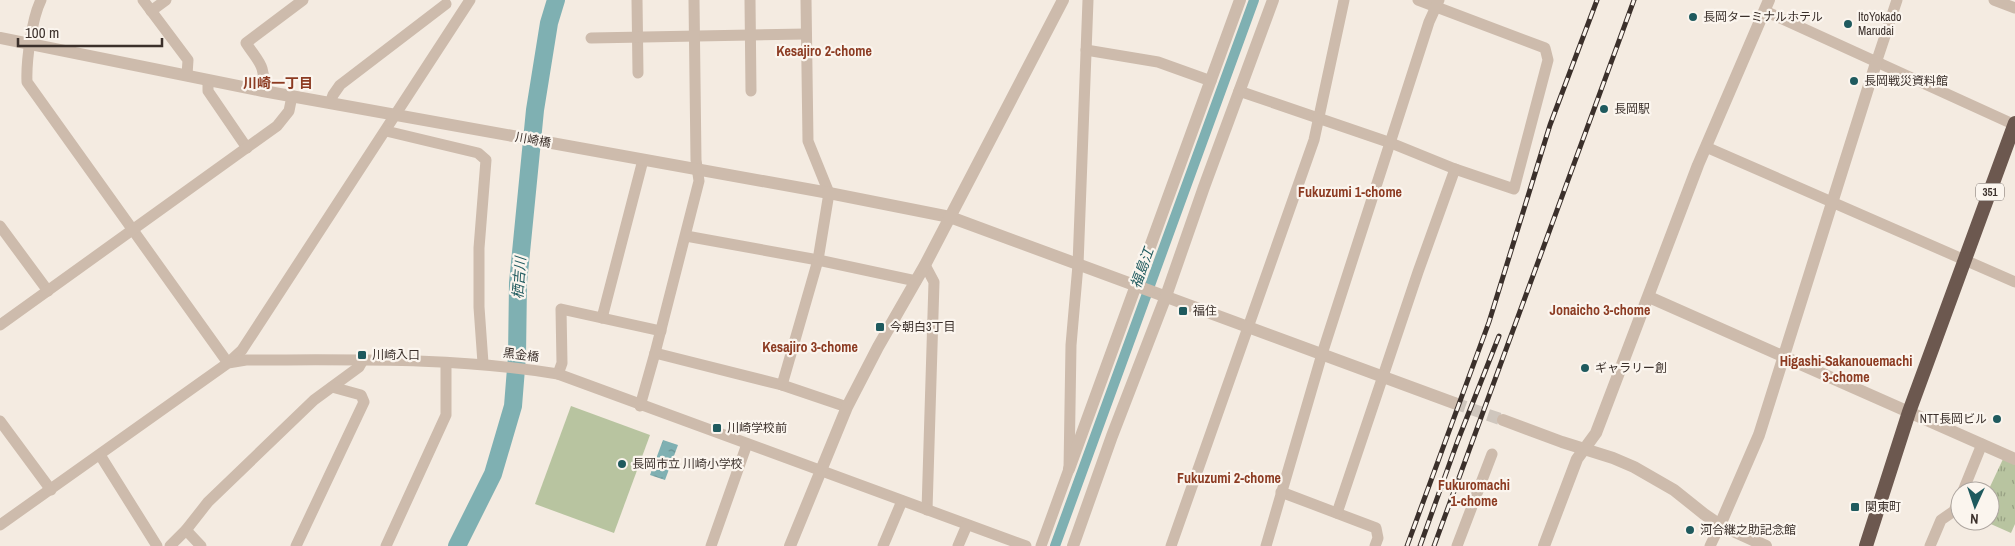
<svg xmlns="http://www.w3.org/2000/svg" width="2015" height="546" viewBox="0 0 2015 546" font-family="'Archivo Narrow','Noto Sans JP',sans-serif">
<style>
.park{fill:url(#park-tufts)}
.pitch{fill:#b8c4a0}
.water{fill:url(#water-ripples)}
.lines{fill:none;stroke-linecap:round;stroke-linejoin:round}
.canal{stroke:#7fb0b2;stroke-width:10}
.river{stroke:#7fb0b2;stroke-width:18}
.tertiary-tunnel{stroke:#cfc6bd;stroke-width:12;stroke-dasharray:12 6;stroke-linecap:butt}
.minor{stroke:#cdbbac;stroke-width:11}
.tertiary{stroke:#cdbbac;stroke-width:12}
.trunk{stroke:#6c584f;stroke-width:14}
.rail-casing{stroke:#3b302b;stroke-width:5}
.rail{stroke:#fbf5ee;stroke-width:3;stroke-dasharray:9;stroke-linecap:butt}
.poi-dot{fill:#1f5a5e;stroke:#fbf5ee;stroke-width:2}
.labels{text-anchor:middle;stroke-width:4.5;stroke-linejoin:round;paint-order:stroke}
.shield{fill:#fbf5ee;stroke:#756b66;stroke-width:1}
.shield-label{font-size:11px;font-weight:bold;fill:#3b302b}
.poi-label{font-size:12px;fill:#3b302b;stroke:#fbf5ee;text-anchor:start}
.street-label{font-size:12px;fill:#3b302b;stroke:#fbf5ee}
.neighbourhood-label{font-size:14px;font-weight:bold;fill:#8c3b22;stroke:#fbf5ee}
.water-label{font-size:14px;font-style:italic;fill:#1f5a5e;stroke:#fbf5ee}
</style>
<defs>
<pattern id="park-tufts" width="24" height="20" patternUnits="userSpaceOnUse" patternTransform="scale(1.25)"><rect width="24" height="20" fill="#b8c4a0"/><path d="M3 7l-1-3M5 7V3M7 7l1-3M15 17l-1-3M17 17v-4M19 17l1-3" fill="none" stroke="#97a083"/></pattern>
<pattern id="water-ripples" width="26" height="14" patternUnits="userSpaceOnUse" patternTransform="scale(1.25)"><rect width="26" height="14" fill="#7fb0b2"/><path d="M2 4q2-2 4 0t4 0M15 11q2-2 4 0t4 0" fill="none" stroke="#699091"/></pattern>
</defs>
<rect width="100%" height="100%" fill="#f4ebe1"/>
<path class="park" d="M2003,459L2015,464V524L2011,533L1984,521H1990V503L1993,496L1988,491Z"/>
<path class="pitch" d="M571,406L650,435L614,533L535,504Z"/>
<path class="water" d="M663,440L678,445L665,480L650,475Z"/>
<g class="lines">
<path class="canal" d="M1055,546L1254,0"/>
<path class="river" d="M457,546L493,474L513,406L517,356L518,283L535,110L549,23L556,0"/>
<path class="tertiary-tunnel" d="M1454,403L1503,420"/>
<g class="minor">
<path d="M41,0C32,18 26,61 27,82L228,363L242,350L470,0"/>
<path d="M143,0L188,60L187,75"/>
<path d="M637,0L638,73"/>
<path d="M750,0L751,91"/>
<path d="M1994,0L2015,8"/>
<path d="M151,11L166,0"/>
<path d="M1765,11L2015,125"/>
<path d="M591,38L806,34"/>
<path d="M1086,50L1158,62L1211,81"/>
<path d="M1876,63L1897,0"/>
<path d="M208,80V91L247,148"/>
<path d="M263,91C266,65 259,63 246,43L303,0"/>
<path d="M1239,91L1391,143L1455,169L1514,189L1548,60L1545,48L1418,0"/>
<path d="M330,103L333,95L340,85L446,4"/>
<path d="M386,131L478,153L486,160L479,248V307L483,363"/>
<path d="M1706,147L2015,282"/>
<path d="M0,226L48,291"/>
<path d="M686,236L818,260L916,281"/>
<path d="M925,265L934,282L927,510"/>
<path d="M602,318L643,160"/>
<path d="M0,325L277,126L289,111L292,96"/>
<path d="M655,353L782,385L847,407"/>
<path d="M558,374L562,363L561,309L661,331"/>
<path d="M782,385L818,260L829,193L808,141L806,0"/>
<path d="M640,406L655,353L699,181L696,160L694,0"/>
<path d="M0,421L51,490"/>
<path d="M100,455L157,546"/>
<path d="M1963,491L1982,444"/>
<path d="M1281,492L1376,528L1378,538L1375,546"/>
<path d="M1337,513L1418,272L1455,169"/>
<path d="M0,525L228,363L246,360C350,360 456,357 558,374L1026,546"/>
<path d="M186,530L201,546"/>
<path d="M170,546L186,530L208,502L314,400L359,367L363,360"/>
<path d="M296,546L364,402L361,395L332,387"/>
<path d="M386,546L446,415V363"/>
<path d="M711,546L747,444"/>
<path d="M883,546L902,501"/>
<path d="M958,546L967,525"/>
<path d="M1041,546L1069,469L1071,345L1078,265L1088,0"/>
<path d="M1171,546L1314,140L1344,0"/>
<path d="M1266,546L1322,354L1429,22L1439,0"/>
<path d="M1457,546L1492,454"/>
<path d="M1710,546L1720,525"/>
<path d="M1930,546L1941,520L1954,511L1960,497"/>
</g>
<g class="tertiary">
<path d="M0,38L263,91L829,193L950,217L1454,403"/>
<path d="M1649,297L2015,459"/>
<path d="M1503,420L1562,442L1613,458L1634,467L1674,490L1704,514L1720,525L1766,546"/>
<path d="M1069,469L1240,0"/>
<path d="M1720,525L1759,435L1876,63"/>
<path d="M790,546L847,407L878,347L925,265L1063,0"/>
<path d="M1073,546L1112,436L1166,296L1204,187L1273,0"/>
<path d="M1544,546L1577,459L1596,433L1698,165L1769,0"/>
</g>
<path class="trunk" d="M1866,546L1909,412L2015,123"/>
<g class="rail-casing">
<g id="rail">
<path d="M1407,546L1489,322L1550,125L1597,0"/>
<path d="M1420,546L1458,440L1499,336"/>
<path d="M1434,546L1634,0"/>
</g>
</g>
<use href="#rail" class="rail"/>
</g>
<g class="poi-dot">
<circle cx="1693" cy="17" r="5"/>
<circle cx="1848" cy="24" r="5"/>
<circle cx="1854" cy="81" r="5"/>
<circle cx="1604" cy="109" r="5"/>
<rect x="1178" y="306" width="10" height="10" rx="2.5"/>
<rect x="875" y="322" width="10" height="10" rx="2.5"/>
<rect x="357" y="350" width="10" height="10" rx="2.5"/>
<circle cx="1585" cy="368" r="5"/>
<circle cx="1997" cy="419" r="5"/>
<rect x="712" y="423" width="10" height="10" rx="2.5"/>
<circle cx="622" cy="464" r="5"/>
<rect x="1850" y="502" width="10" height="10" rx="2.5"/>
<circle cx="1690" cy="530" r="5"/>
</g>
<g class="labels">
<rect class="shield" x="1976" y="183.5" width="28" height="17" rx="4"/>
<g class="shield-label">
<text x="1990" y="196">351</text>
</g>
<g class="poi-label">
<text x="1703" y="21">長岡ターミナルホテル</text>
<text x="1858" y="21">ItoYokado<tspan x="1858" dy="14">Marudai</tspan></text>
<text x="1864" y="85">長岡戦災資料館</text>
<text x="1614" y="113">長岡駅</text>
<text x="1193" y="315">福住</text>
<text x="890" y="331">今朝白3丁目</text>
<text x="372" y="359">川崎入口</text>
<text x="1595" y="372">ギャラリー創</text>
<text x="1987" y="423" text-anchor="end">NTT長岡ビル</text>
<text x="727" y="432">川崎学校前</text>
<text x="632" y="468">長岡市立 川崎小学校</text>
<text x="1865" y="511">関東町</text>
<text x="1700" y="534">河合継之助記念館</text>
</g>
<g class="street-label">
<text transform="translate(533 140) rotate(10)" y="4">川崎橋</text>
<text transform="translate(521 355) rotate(8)" y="4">黒金橋</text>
</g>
<g class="neighbourhood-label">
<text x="824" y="56">Kesajiro 2-chome</text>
<text x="278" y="88">川崎一丁目</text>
<text x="1350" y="197">Fukuzumi 1-chome</text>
<text x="1600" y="315">Jonaicho 3-chome</text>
<text x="810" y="352">Kesajiro 3-chome</text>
<text x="1846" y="366">Higashi-Sakanouemachi<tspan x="1846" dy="16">3-chome</tspan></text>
<text x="1229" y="483">Fukuzumi 2-chome</text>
<text x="1474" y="490">Fukuromachi<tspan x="1474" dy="16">1-chome</tspan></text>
</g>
<g class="water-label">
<text transform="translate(1142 268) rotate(-70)" y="5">福島江</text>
<text transform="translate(519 278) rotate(-86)" y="5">栖吉川</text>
</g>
</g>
<g transform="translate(1975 506) rotate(183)"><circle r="24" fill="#fbf5ee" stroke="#aea6a0"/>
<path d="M0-4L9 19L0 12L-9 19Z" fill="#1f5a5e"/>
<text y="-8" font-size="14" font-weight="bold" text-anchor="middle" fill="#3b302b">N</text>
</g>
<path d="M18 38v8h144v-8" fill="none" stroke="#3b302b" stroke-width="2.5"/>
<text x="25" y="38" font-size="15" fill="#3b302b" stroke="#fbf5ee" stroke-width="4" paint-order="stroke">100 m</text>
</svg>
